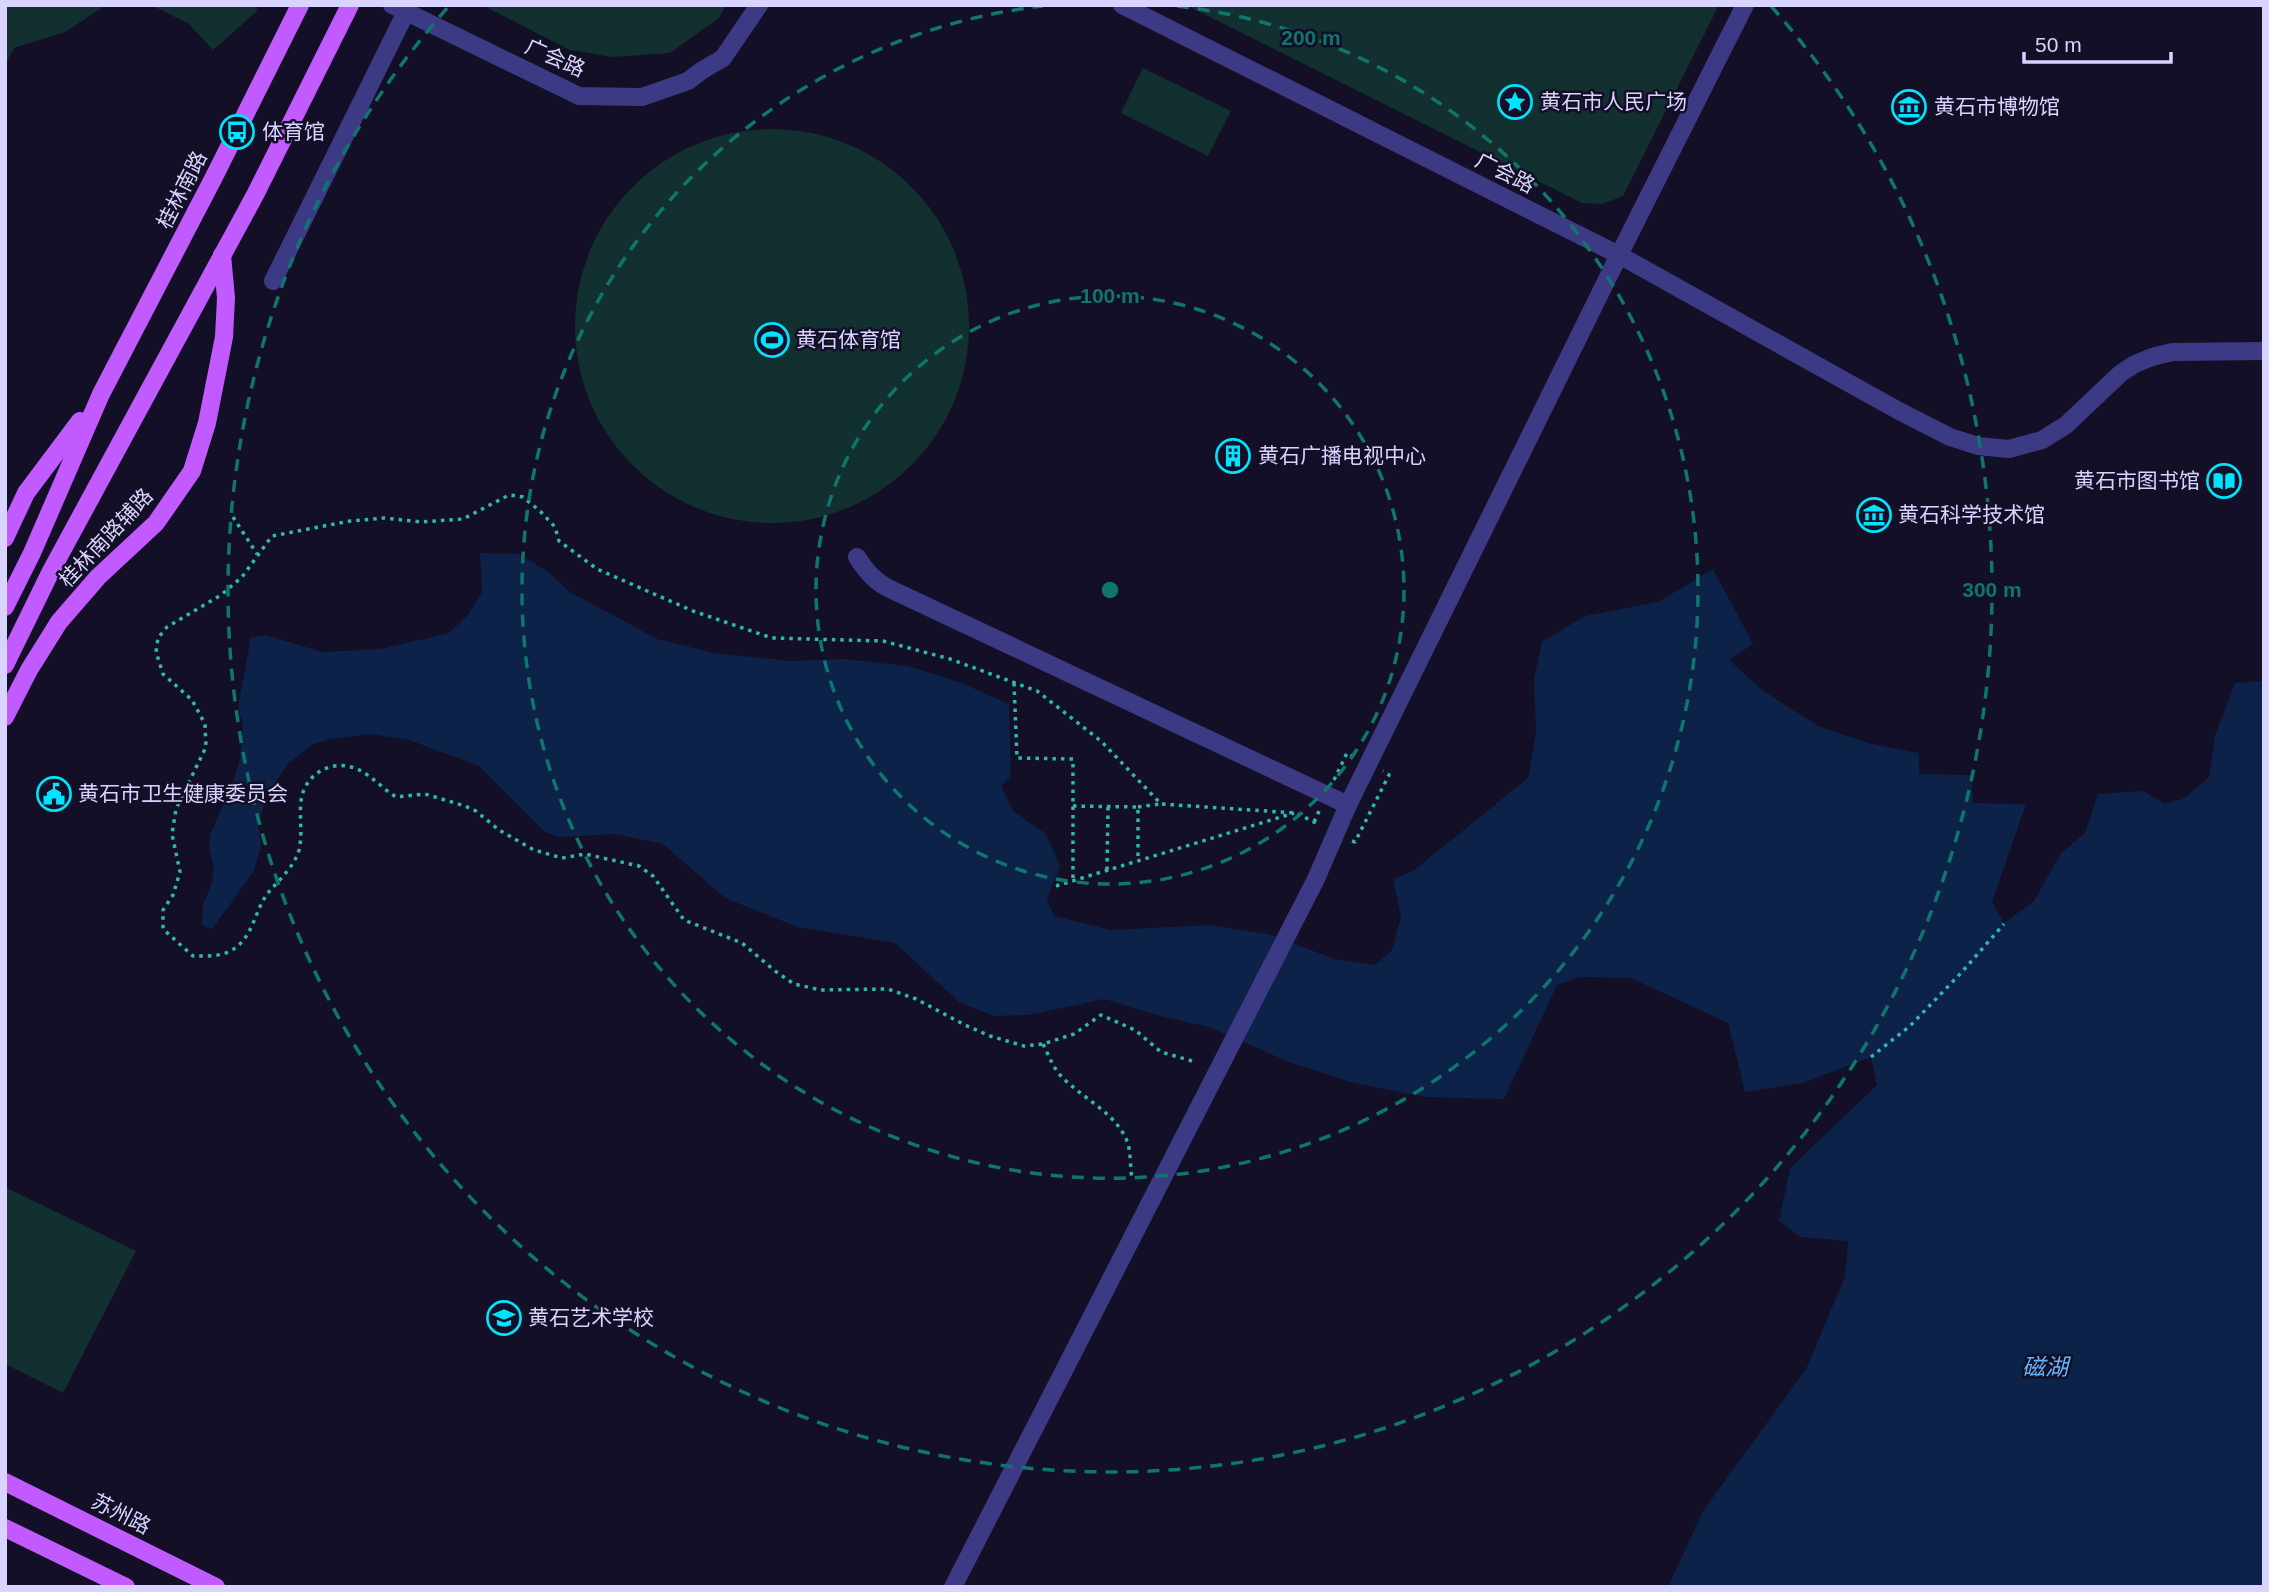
<svg xmlns="http://www.w3.org/2000/svg" width="2269" height="1592" viewBox="0 0 2269 1592" font-family="Arial,'Noto Sans SC',sans-serif">
<style>
.green{fill:#12302f}
.water{fill:#0c2248}
.lines{fill:none;stroke-linecap:round;stroke-linejoin:round}
.path{stroke:#2fb8b0;stroke-width:3.5;stroke-dasharray:3.5 5;stroke-linecap:butt}
.minor{stroke:#3d3a85;stroke-width:18}
.major{stroke:#c25bff;stroke-width:18}
.ring{fill:none;stroke:#0f766e;stroke-width:3.5;stroke-dasharray:12 9}
.labels{text-anchor:middle;stroke-width:5;stroke-linejoin:round;paint-order:stroke}
.street-label{font-size:21px;fill:#d9d4ff;stroke:#130f26}
.poi-label{font-size:21px;fill:#d9d4ff;stroke:#130f26;text-anchor:start}
.water-label{font-size:23px;font-style:italic;fill:#62b6ff;stroke:#130f26}
.centre{fill:#0f766e;stroke:#130f26;stroke-width:3.5}
.ring-label{font-size:21px;text-anchor:middle;font-weight:bold;fill:#0f766e;stroke:#130f26;stroke-width:5;stroke-linejoin:round;paint-order:stroke}
</style>
<rect width="100%" height="100%" fill="#130f26"/>
<g class="green">
<path d="M5,5H106L65,32L14,48L5,65Z"/>
<path d="M151,5H258L256,12L213,50L189,24Z"/>
<path d="M482,5H726L719,18L670,53L612,57L570,50Z"/>
<path d="M1186,5H1719L1623,196L1602,204L1582,203Z"/>
<path d="M1143,68L1231,111L1208,156L1121,113Z"/>
<circle cx="772" cy="326" r="197"/>
<path d="M5,1187L136,1251L63,1393L5,1364Z"/>
</g>
<path class="water" d="M480,553L518,554L547,571L570,592L657,639L714,653L789,661L844,659L908,666L959,682L1009,704L1011,776L1001,786L1013,811L1046,834L1060,866L1047,899L1054,916L1111,930L1210,925L1268,934L1335,959L1375,965L1392,950L1401,917L1393,879L1413,871L1528,778L1536,733L1534,680L1542,642L1585,616L1658,602L1713,569L1753,644L1729,660L1762,690L1818,726L1868,743L1919,753V774L1971,775L1973,803L2026,804L1992,902L2004,923L2034,901L2061,853L2085,833L2098,794L2143,791L2165,804L2185,798L2209,777L2215,736L2235,683L2264,681V1587H1668L1703,1511L1806,1369L1845,1277L1848,1241L1801,1237L1779,1221L1790,1168L1877,1085L1871,1057L1803,1083L1745,1092L1728,1023L1631,978L1580,977L1557,985L1504,1099L1424,1097L1350,1082L1289,1062L1209,1027L1160,1016L1104,999L1029,1015L994,1016L959,1002L895,943L798,927L725,898L663,844L615,834L559,837L545,832L479,766L409,740L371,734L330,739L313,744L288,764L267,795L258,824L261,846L254,871L212,929L202,925L203,905L212,882L214,867L209,847L210,835L233,783L240,759L243,726L238,707L251,637L266,635L322,652L381,649L449,633L467,616L482,592Z"/>
<g class="lines">
<g class="path">
<path d="M233,517L257,554"/>
<path d="M1014,683L1017,758L1073,759V881"/>
<path d="M1334,780L1347,753L1354,757"/>
<path d="M1073,806L1138,807V861"/>
<path d="M1138,807L1160,804"/>
<path d="M1314,822L1320,809"/>
<path d="M1352,841L1355,842L1389,775L1383,771"/>
<path d="M1107,870L1108,806"/>
<path d="M1056,886L1294,813"/>
<path d="M1043,1044C1049,1056 1053,1068 1062,1077C1083,1099 1115,1112 1127,1141C1131,1150 1130,1168 1132,1179"/>
<path d="M1871,1057L1910,1026L1961,973L2004,924"/>
<path d="M1192,1061L1161,1052L1135,1030L1101,1015L1074,1034L1043,1044L1024,1046L990,1036L965,1025L916,999L888,989L821,990L794,984L775,971L742,943L684,920L653,876L639,866L585,854L562,858L534,850L499,830L476,811L465,806L425,794L396,797C383,789 371,775 357,769C331,758 304,775 301,801C299,818 303,833 299,850C294,867 279,880 268,893C254,911 253,940 230,951C219,957 205,956 193,956L163,929V910L173,895L180,872L172,834L176,809L206,747L205,724L192,700L163,674L156,652L158,638L167,627L221,595L242,577L272,536L350,521L384,518L422,522L463,519L509,495L523,497L540,511L555,527L559,541L597,569L693,611L772,638L883,641L950,659L1037,691L1101,741L1161,804L1296,813L1320,825"/>
</g>
<g class="minor">
<path d="M392,5L579,96L642,97L688,81L701,71L723,58L759,5"/>
<path d="M1122,5L1619,255L1745,5"/>
<path d="M273,281L406,12"/>
<path d="M857,557C865,570 874,581 888,588L1348,805"/>
<path d="M953,1587L1316,879L1348,805L1619,255L1899,411L1950,437L1978,446L2009,449L2042,440L2066,425L2121,373L2135,364L2152,357L2172,352L2264,351"/>
</g>
<g class="major">
<path d="M5,538L26,493L80,421"/>
<path d="M5,607L32,553L101,394L214,177L300,5"/>
<path d="M5,665L51,571L255,195L350,5"/>
<path d="M5,717L29,670L59,622L98,577L156,523L192,471L207,423L224,337L226,298L222,255"/>
<path d="M5,1482L216,1587"/>
<path d="M5,1528L126,1587"/>
</g>
</g>
<g class="ring">
<circle cx="1110" cy="590" r="294"/>
<path d="M1177 6A588 588 0 1 1 1043 6"/>
<path d="M1771 6A882 882 0 1 1 449 6"/>
</g>
<defs>
<g id="sight-ring" transform="scale(1.75)"><circle r="9.5" fill="#130f26" stroke="#00e5ff" stroke-width="1.5"/><path d="M0-6L1.8-2.2L6-1.7L2.9 1.2L3.7 5.4L0 3.3L-3.7 5.4L-2.9 1.2L-6-1.7L-1.8-2.2Z" fill="#00e5ff"/></g>
<g id="museum-ring" transform="scale(1.75)"><circle r="9.5" fill="#130f26" stroke="#00e5ff" stroke-width="1.5"/><path d="M0-6L6-3V-2H-6V-3ZM-5-1h2V3h-2ZM-1-1h2V3h-2ZM3-1h2V3H3ZM-6 4H6V6H-6Z" fill="#00e5ff"/></g>
<g id="bus-ring" transform="scale(1.75)"><circle r="9.5" fill="#130f26" stroke="#00e5ff" stroke-width="1.5"/><path d="M-5-6H5V4H4V6H2V4H-2V6H-4V4H-5ZM-3.5-4V0h7V-4ZM-3.5 1.2v1.5H-2V1.2ZM2 1.2v1.5H3.5V1.2Z" fill="#00e5ff"/></g>
<g id="stadium-ring" transform="scale(1.75)"><circle r="9.5" fill="#130f26" stroke="#00e5ff" stroke-width="1.5"/><path d="M0-5a6.5 5 0 1 0 0 10a6.5 5 0 1 0 0-10ZM-3.5-1.8h7v3.6h-7Z" fill="#00e5ff"/></g>
<g id="building-ring" transform="scale(1.75)"><circle r="9.5" fill="#130f26" stroke="#00e5ff" stroke-width="1.5"/><path d="M-4-6H4V6H1V3H-1V6H-4ZM-2.5-4.3h1.7v1.8h-1.7ZM.8-4.3h1.7v1.8H.8ZM-2.5-1h1.7V.8h-1.7ZM.8-1h1.7V.8H.8Z" fill="#00e5ff"/></g>
<g id="library-ring" transform="scale(1.75)"><circle r="9.5" fill="#130f26" stroke="#00e5ff" stroke-width="1.5"/><path d="M-6-4Q-3-5.5-.7-3.5V5Q-3 3-6 4ZM6-4Q3-5.5 .7-3.5V5Q3 3 6 4Z" fill="#00e5ff"/></g>
<g id="civic-ring" transform="scale(1.75)"><circle r="9.5" fill="#130f26" stroke="#00e5ff" stroke-width="1.5"/><path d="M-.6-6.5H3V-4.5H.6V-3L4-1V1h2V6H-6V1h2V-1L-.6-3ZM-1.2 2.5V6h2.4V2.5Z" fill="#00e5ff"/></g>
<g id="school-ring" transform="scale(1.75)"><circle r="9.5" fill="#130f26" stroke="#00e5ff" stroke-width="1.5"/><path d="M0-5L7-2L0 1L-7-2ZM-4 1L0 2.5L4 1V4Q0 6-4 4Z" fill="#00e5ff"/></g>
</defs>
<g fill-rule="evenodd">
<use href="#sight-ring" x="1515" y="102"/>
<use href="#museum-ring" x="1909" y="107"/>
<use href="#bus-ring" x="237" y="132"/>
<use href="#stadium-ring" x="772" y="340"/>
<use href="#building-ring" x="1233" y="456"/>
<use href="#library-ring" x="2224" y="481"/>
<use href="#museum-ring" x="1874" y="515"/>
<use href="#civic-ring" x="54" y="794"/>
<use href="#school-ring" x="504" y="1318"/>
</g>
<g class="labels">
<g class="street-label">
<text transform="translate(555 58) rotate(24)" y="7">广会路</text>
<text transform="translate(1505 173) rotate(27)" y="7">广会路</text>
<text transform="translate(182 190) rotate(-63)" y="7">桂林南路</text>
<text transform="translate(106 538) rotate(-47)" y="7">桂林南路辅路</text>
<text transform="translate(121 1514) rotate(27)" y="7">苏州路</text>
</g>
<g class="poi-label">
<text x="1540" y="109">黄石市人民广场</text>
<text x="1934" y="114">黄石市博物馆</text>
<text x="262" y="139">体育馆</text>
<text x="796" y="347">黄石体育馆</text>
<text x="1258" y="463">黄石广播电视中心</text>
<text x="2200" y="488" text-anchor="end">黄石市图书馆</text>
<text x="1898" y="522">黄石科学技术馆</text>
<text x="78" y="801">黄石市卫生健康委员会</text>
<text x="528" y="1325">黄石艺术学校</text>
</g>
<g class="water-label">
<text x="2045" y="1375">磁湖</text>
</g>
</g>
<circle cx="1110" cy="590" r="10" class="centre"/>
<g class="ring-label">
<text x="1311" y="45">200 m</text>
<text x="1110" y="303">100 m</text>
<text x="1992" y="597">300 m</text>
</g>
<rect width="2269" height="1592" fill="none" stroke="#d9d4ff" stroke-width="14"/>
<path d="M2024 52v10h147v-10" fill="none" stroke="#d9d4ff" stroke-width="3.5"/>
<text x="2035" y="52" font-size="21" fill="#d9d4ff" stroke="#130f26" stroke-width="5" paint-order="stroke">50 m</text>
</svg>
